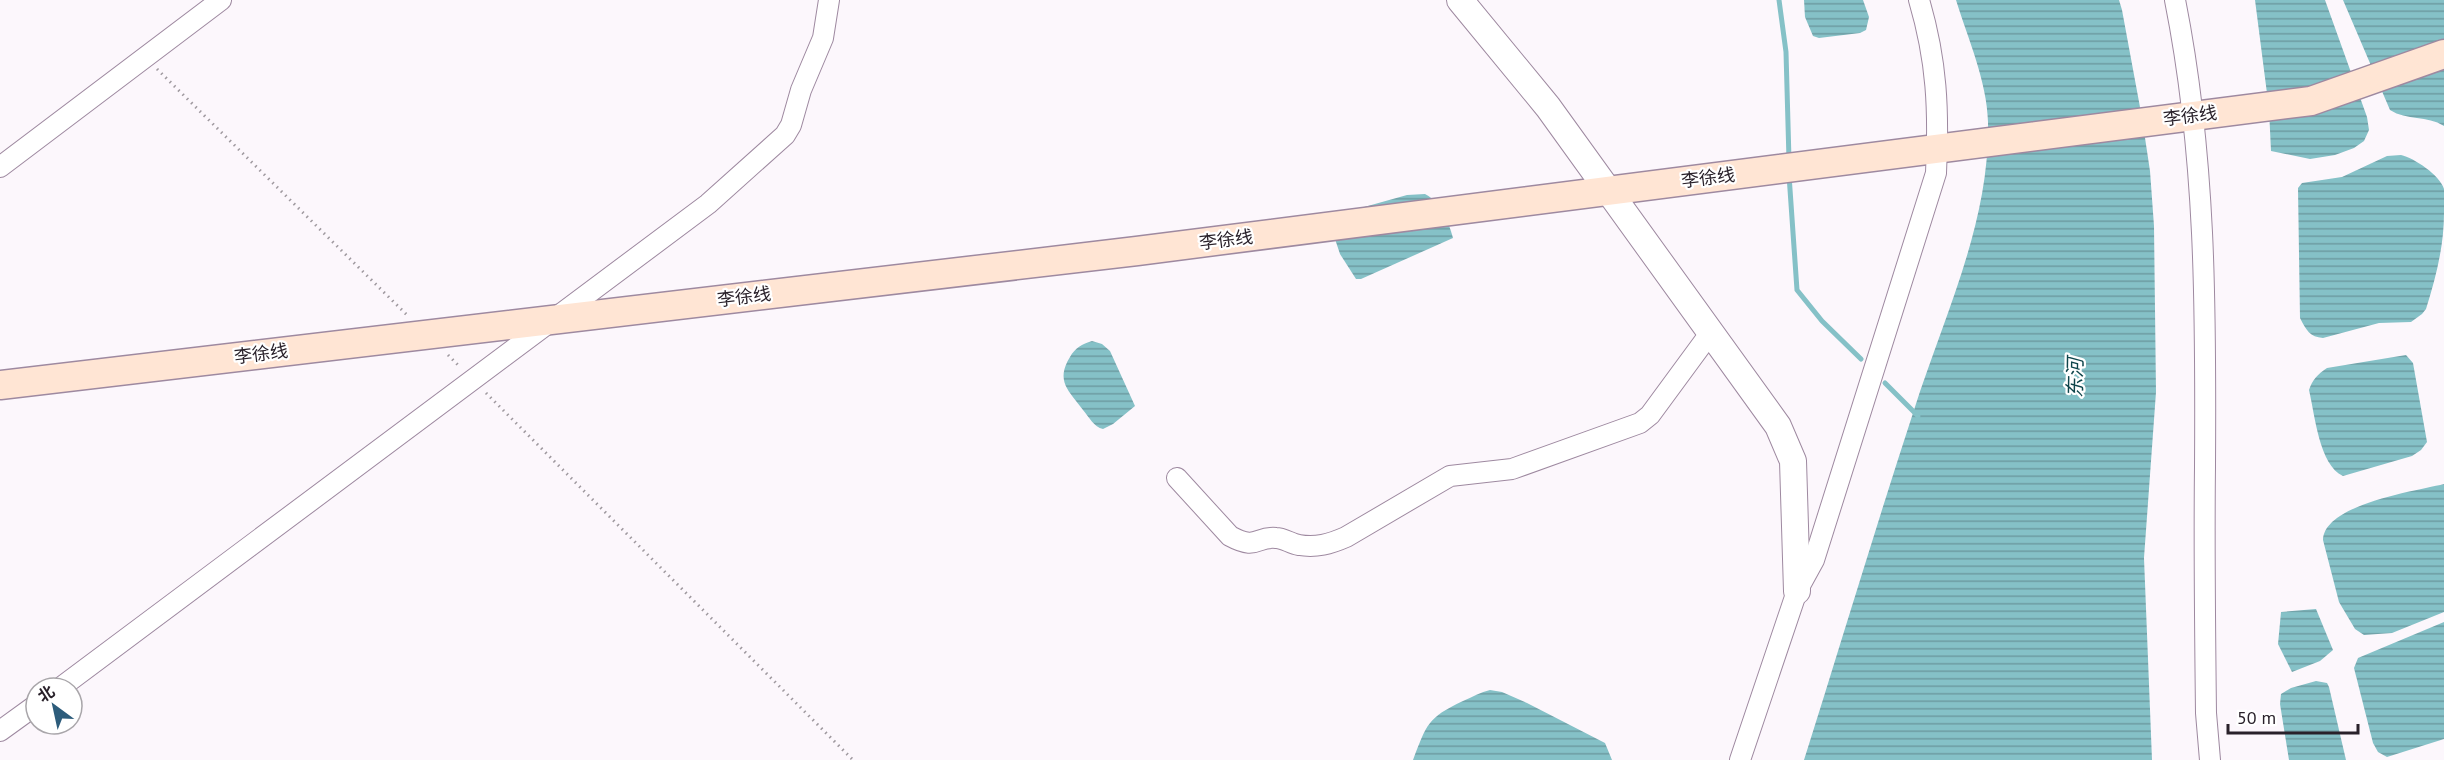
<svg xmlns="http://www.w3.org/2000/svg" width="2444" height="760" viewBox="0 0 2444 760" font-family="'PT Sans','Noto Sans SC',sans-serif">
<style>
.water{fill:url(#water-rules)}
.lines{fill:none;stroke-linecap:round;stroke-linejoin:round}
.stream{stroke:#85c1c7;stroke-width:5}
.minor-casing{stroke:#9e89a0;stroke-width:22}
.tertiary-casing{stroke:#9e89a0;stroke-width:28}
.secondary-casing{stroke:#9e89a0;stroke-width:31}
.path{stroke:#9f999f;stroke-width:3;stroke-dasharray:1.5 4.5;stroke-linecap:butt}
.minor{stroke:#fff;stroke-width:20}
.tertiary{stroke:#fff;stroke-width:26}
.secondary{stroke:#ffe5d4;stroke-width:28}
.labels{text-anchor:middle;stroke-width:4.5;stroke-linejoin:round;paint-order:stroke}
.street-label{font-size:18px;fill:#29212a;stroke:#fff}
.water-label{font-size:20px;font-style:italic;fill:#0e454b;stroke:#fff}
</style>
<defs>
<pattern id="water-rules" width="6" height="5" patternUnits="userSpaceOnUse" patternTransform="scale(1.5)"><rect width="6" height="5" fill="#85c1c7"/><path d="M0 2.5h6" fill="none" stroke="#6d9ca2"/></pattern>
</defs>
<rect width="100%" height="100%" fill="#fcf7fc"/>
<g class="water">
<path d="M1804,0H1863L1869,17L1866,30L1860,33L1819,38L1813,36L1805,17Z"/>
<path d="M1956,0H2119L2122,10L2142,118L2150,171L2154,226L2156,392L2144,558L2152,760H1804C1841,643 1876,526 1914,410C1944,316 1990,223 1988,122C1987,81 1968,39 1956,0Z"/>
<path d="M2255,0H2325L2367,117L2369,130L2364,141L2354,148L2335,155L2310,159L2271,151L2269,109Z"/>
<path d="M2343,0H2444V126C2427,115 2407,121 2390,110Z"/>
<path d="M2401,155C2414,158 2440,175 2444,189C2444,196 2444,205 2444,213C2444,246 2436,277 2426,309L2422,314L2411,322L2379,323L2323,338C2310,337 2306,330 2300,318L2298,188L2302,183L2342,177L2387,156Z"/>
<path d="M1425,194C1442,203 1448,221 1453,238L1361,279H1356L1340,254L1335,239L1357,209L1407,195Z"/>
<path d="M1092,341L1102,344L1110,351L1135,406L1113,424L1103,429C1094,427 1089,417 1083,410C1069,391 1055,381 1070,357C1075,348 1082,344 1092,341Z"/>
<path d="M2406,355L2413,363L2427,442L2421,450L2412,456L2343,476C2319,465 2315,415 2309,390C2312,380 2318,374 2327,368Z"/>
<path d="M2444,484V612L2392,633L2364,635L2355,629L2339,602L2323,540C2324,504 2416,491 2444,484Z"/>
<path d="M2316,609L2333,650L2320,661L2292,672L2278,644L2281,612Z"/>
<path d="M2444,622V739L2387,757L2378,752L2373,743L2354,668L2358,658Z"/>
<path d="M2316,681L2327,683L2329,687L2346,760H2289L2280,704L2281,694L2291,688Z"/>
<path d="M1490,690L1502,692L1527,703L1605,743L1612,760H1413C1427,724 1427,718 1463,701C1472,697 1481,692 1490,690Z"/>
</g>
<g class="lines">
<g class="stream">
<path d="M1779,0L1786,52L1789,160"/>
<path d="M1789,175L1797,290L1822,321L1861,359"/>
<path d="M1885,383L1918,416"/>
</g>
<g class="minor-casing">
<g id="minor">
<path d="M2175,0C2206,155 2206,310 2205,467C2204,549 2205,631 2206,713L2210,760"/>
<path d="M0,167L221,0"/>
<path d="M1177,478L1230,536C1258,551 1255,536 1276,538C1284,538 1291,544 1299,545C1316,548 1330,544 1346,537L1450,476L1512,469L1640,423L1650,415L1711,332"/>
<path d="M60,688L708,204L785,135L791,125L801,90L823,38L829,0"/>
<path d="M0,731L36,705"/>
<path d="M1740,760L1797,591L1814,560L1936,173C1939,110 1937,61 1919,0"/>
</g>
</g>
<g class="tertiary-casing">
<path id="tertiary" d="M1460,0L1548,107L1778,426L1793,461L1797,591"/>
</g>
<g class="secondary-casing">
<path id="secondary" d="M0,385L1137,251L2311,101L2444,54"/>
</g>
<g class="path">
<path d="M157,69L407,315"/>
<path d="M448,355L460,367"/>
<path d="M486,393L853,760"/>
</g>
<use href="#minor" class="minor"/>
<use href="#tertiary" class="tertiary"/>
<use href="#secondary" class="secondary"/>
</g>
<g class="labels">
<g class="street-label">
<text transform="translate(2190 116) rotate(-7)" y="6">李徐线</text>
<text transform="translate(1708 178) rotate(-7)" y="6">李徐线</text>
<text transform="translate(1226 240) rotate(-7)" y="6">李徐线</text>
<text transform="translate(744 297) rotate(-7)" y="6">李徐线</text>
<text transform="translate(261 354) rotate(-7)" y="6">李徐线</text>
</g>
<g class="water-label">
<text transform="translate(2075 378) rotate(-89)" y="7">东河</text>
</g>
</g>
<g transform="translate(54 706) rotate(327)"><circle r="28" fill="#ffffff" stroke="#a9a6aa" stroke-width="1.5"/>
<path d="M0-4.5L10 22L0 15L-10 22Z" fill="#2d5c7b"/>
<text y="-9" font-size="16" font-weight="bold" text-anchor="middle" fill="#29212a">北</text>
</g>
<path d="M2228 724v9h130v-9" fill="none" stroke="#29212a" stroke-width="3"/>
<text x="2237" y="724" font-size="18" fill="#29212a" stroke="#ffffff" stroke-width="4.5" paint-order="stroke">50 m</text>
</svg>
